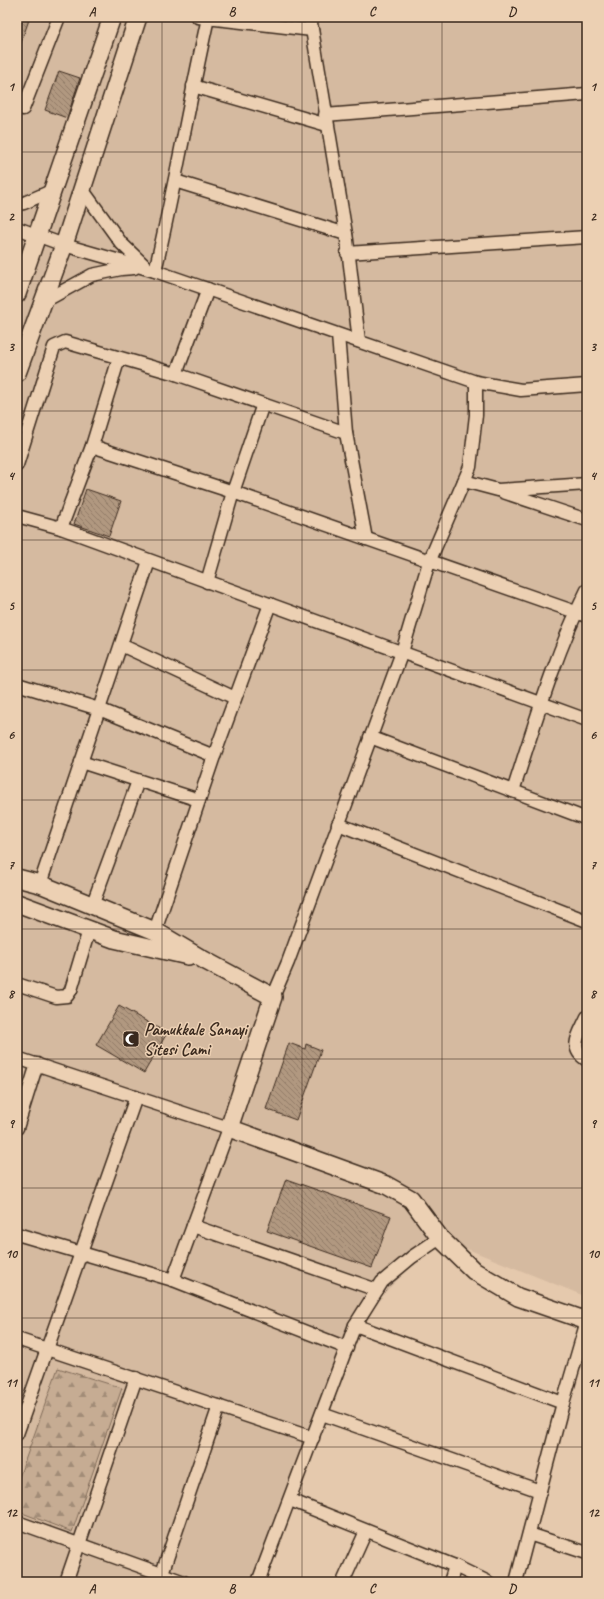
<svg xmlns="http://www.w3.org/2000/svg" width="604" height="1599" viewBox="0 0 604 1599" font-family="Caveat,sans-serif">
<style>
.built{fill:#d5baa0}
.forest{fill:url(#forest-firs);stroke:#806b58}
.building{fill:url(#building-back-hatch);stroke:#3b2a1e}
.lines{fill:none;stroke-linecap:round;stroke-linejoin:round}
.street-casing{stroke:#3b2a1e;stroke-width:15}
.secondary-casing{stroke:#3b2a1e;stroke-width:20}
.street{stroke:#ecd0b3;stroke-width:12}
.secondary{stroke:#ecd0b3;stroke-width:17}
.grid{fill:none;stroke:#3b2a1e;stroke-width:1;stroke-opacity:0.55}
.labels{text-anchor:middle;stroke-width:3;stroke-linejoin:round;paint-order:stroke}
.poi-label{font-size:17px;font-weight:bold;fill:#3b2a1e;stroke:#ecd0b3;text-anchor:start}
.neatline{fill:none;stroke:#3b2a1e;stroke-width:1.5}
.grid-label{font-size:13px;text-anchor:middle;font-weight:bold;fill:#3b2a1e}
</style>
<defs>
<pattern id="forest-firs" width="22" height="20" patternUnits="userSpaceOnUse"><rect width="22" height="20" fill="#c6ac93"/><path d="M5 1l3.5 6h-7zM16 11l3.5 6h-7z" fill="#a28c77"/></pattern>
<pattern id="building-back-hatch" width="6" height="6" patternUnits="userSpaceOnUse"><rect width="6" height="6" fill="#b19880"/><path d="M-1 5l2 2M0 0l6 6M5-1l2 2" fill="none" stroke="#917c68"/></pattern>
</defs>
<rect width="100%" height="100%" fill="#e5c9ad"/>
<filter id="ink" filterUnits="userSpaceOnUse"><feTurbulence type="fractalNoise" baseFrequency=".025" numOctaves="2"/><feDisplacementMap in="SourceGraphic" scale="8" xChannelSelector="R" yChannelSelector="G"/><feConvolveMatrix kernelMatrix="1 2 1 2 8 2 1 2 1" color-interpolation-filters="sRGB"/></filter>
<g filter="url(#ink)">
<path class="built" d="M17,17H587V1297L440,1238L360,1317L258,1582H17Z"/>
<path class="forest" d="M58,1368L122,1388L72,1532L17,1511V1483Z"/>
<g class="building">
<path d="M17,17H30L18,51H17Z"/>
<path d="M59,71L80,78L67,118L45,110Z"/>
<path d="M86,489L121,501L109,536L74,524Z"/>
<path d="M119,1006L167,1033L144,1073L96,1045Z"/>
<path d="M289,1043L305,1049L306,1044L321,1050L296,1120L266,1109Z"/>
<path d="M286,1179L391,1216L372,1268L267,1231Z"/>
</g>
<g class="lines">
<g class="street-casing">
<g id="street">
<path d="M198,17L312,30"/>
<path d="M310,17L347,240L359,341"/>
<path d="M193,86L327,125"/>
<path d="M23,109L59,17"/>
<path d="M325,115L587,94"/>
<path d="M175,181L346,234"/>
<path d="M82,189L121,243L146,267"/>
<path d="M17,204L24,203L51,191"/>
<path d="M17,228L64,245L155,271L476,382L521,390L587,385"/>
<path d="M347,253L587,237"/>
<path d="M155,271C175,187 189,102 208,18"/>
<path d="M43,302L92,275L121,269L134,268"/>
<path d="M338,335L346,433L366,539"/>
<path d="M176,374L208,289"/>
<path d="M92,446L233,492L587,616"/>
<path d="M17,465L54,347L65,342L176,374L346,433"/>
<path d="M464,481L498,490L587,484"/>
<path d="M503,492L587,520"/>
<path d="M17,516L61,528L587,720"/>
<path d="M61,528L92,446L119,358"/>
<path d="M207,582L233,492L263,404"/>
<path d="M121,645L235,698"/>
<path d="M17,684L99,709L214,756"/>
<path d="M370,737L587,819"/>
<path d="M81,762L199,800"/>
<path d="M513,791C535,723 555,654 587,590"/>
<path d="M338,824L587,921"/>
<path d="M40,884L149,561"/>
<path d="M92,906L138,781"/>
<path d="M155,931L214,756L270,604"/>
<path d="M17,984L56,997L67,996L71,990L89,930"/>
<path d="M273,997L288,962L402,652L429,562L470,467L476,415V382"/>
<path d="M587,1017C580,1033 567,1048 587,1060"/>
<path d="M17,1058L229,1128L173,1280"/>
<path d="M17,1128L37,1064"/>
<path d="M193,1226L377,1290"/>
<path d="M17,1234L173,1280L347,1348"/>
<path d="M355,1325L563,1403"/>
<path d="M17,1339L313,1438"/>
<path d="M322,1414L540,1491"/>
<path d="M17,1434L136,1097"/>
<path d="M290,1500L455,1566L488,1582"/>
<path d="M17,1522L184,1582"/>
<path d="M529,1534L587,1553"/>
<path d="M66,1582L136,1378"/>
<path d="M159,1582L219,1406"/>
<path d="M258,1582L355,1325L382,1282L412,1257L440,1238"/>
<path d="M343,1582L366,1531"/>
<path d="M450,1582L455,1566"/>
<path d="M516,1582L563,1403L587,1321"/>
</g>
</g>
<g class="secondary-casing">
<g id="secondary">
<path d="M17,294L112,17"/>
<path d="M17,373L64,245L138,17"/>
<path d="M17,878L40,884L155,931L204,960L273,997L229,1128L386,1185L411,1199L440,1238L474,1271L518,1297L587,1321"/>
<path d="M17,903L114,939L188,956"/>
</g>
</g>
<use href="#street" class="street"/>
<use href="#secondary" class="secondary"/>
</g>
</g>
<path class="grid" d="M162,17V1582M302,17V1582M442,17V1582M17,152H587M17,281H587M17,411H587M17,540H587M17,670H587M17,800H587M17,929H587M17,1059H587M17,1188H587M17,1318H587M17,1447H587"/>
<defs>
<g id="mosque-square" transform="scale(0.9)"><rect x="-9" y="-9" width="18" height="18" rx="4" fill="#3b2a1e" stroke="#ecd0b3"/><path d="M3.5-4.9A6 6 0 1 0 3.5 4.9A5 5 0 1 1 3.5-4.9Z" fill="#fff"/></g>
</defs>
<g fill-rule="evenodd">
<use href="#mosque-square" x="131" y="1039"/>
</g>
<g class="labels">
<g class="poi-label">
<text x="144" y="1035">Pamukkale Sanayi<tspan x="144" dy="20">Sitesi Cami</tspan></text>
</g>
</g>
<rect width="604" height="1599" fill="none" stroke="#ecd0b3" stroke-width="44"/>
<rect x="22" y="22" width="560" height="1555" class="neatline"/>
<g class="grid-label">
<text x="92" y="16">A</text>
<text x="232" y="16">B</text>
<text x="372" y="16">C</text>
<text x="512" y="16">D</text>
<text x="11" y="91">1</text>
<text x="593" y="91">1</text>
<text x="11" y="221">2</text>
<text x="593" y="221">2</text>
<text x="11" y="351">3</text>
<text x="593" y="351">3</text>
<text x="11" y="480">4</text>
<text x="593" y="480">4</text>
<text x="11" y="610">5</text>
<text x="593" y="610">5</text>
<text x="11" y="739">6</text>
<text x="593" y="739">6</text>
<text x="11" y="869">7</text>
<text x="593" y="869">7</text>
<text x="11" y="998">8</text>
<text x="593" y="998">8</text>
<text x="11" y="1128">9</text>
<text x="593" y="1128">9</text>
<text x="11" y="1258">10</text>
<text x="593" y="1258">10</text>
<text x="11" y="1387">11</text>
<text x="593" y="1387">11</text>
<text x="11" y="1517">12</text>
<text x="593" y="1517">12</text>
<text x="92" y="1593">A</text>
<text x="232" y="1593">B</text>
<text x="372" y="1593">C</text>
<text x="512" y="1593">D</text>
</g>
</svg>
